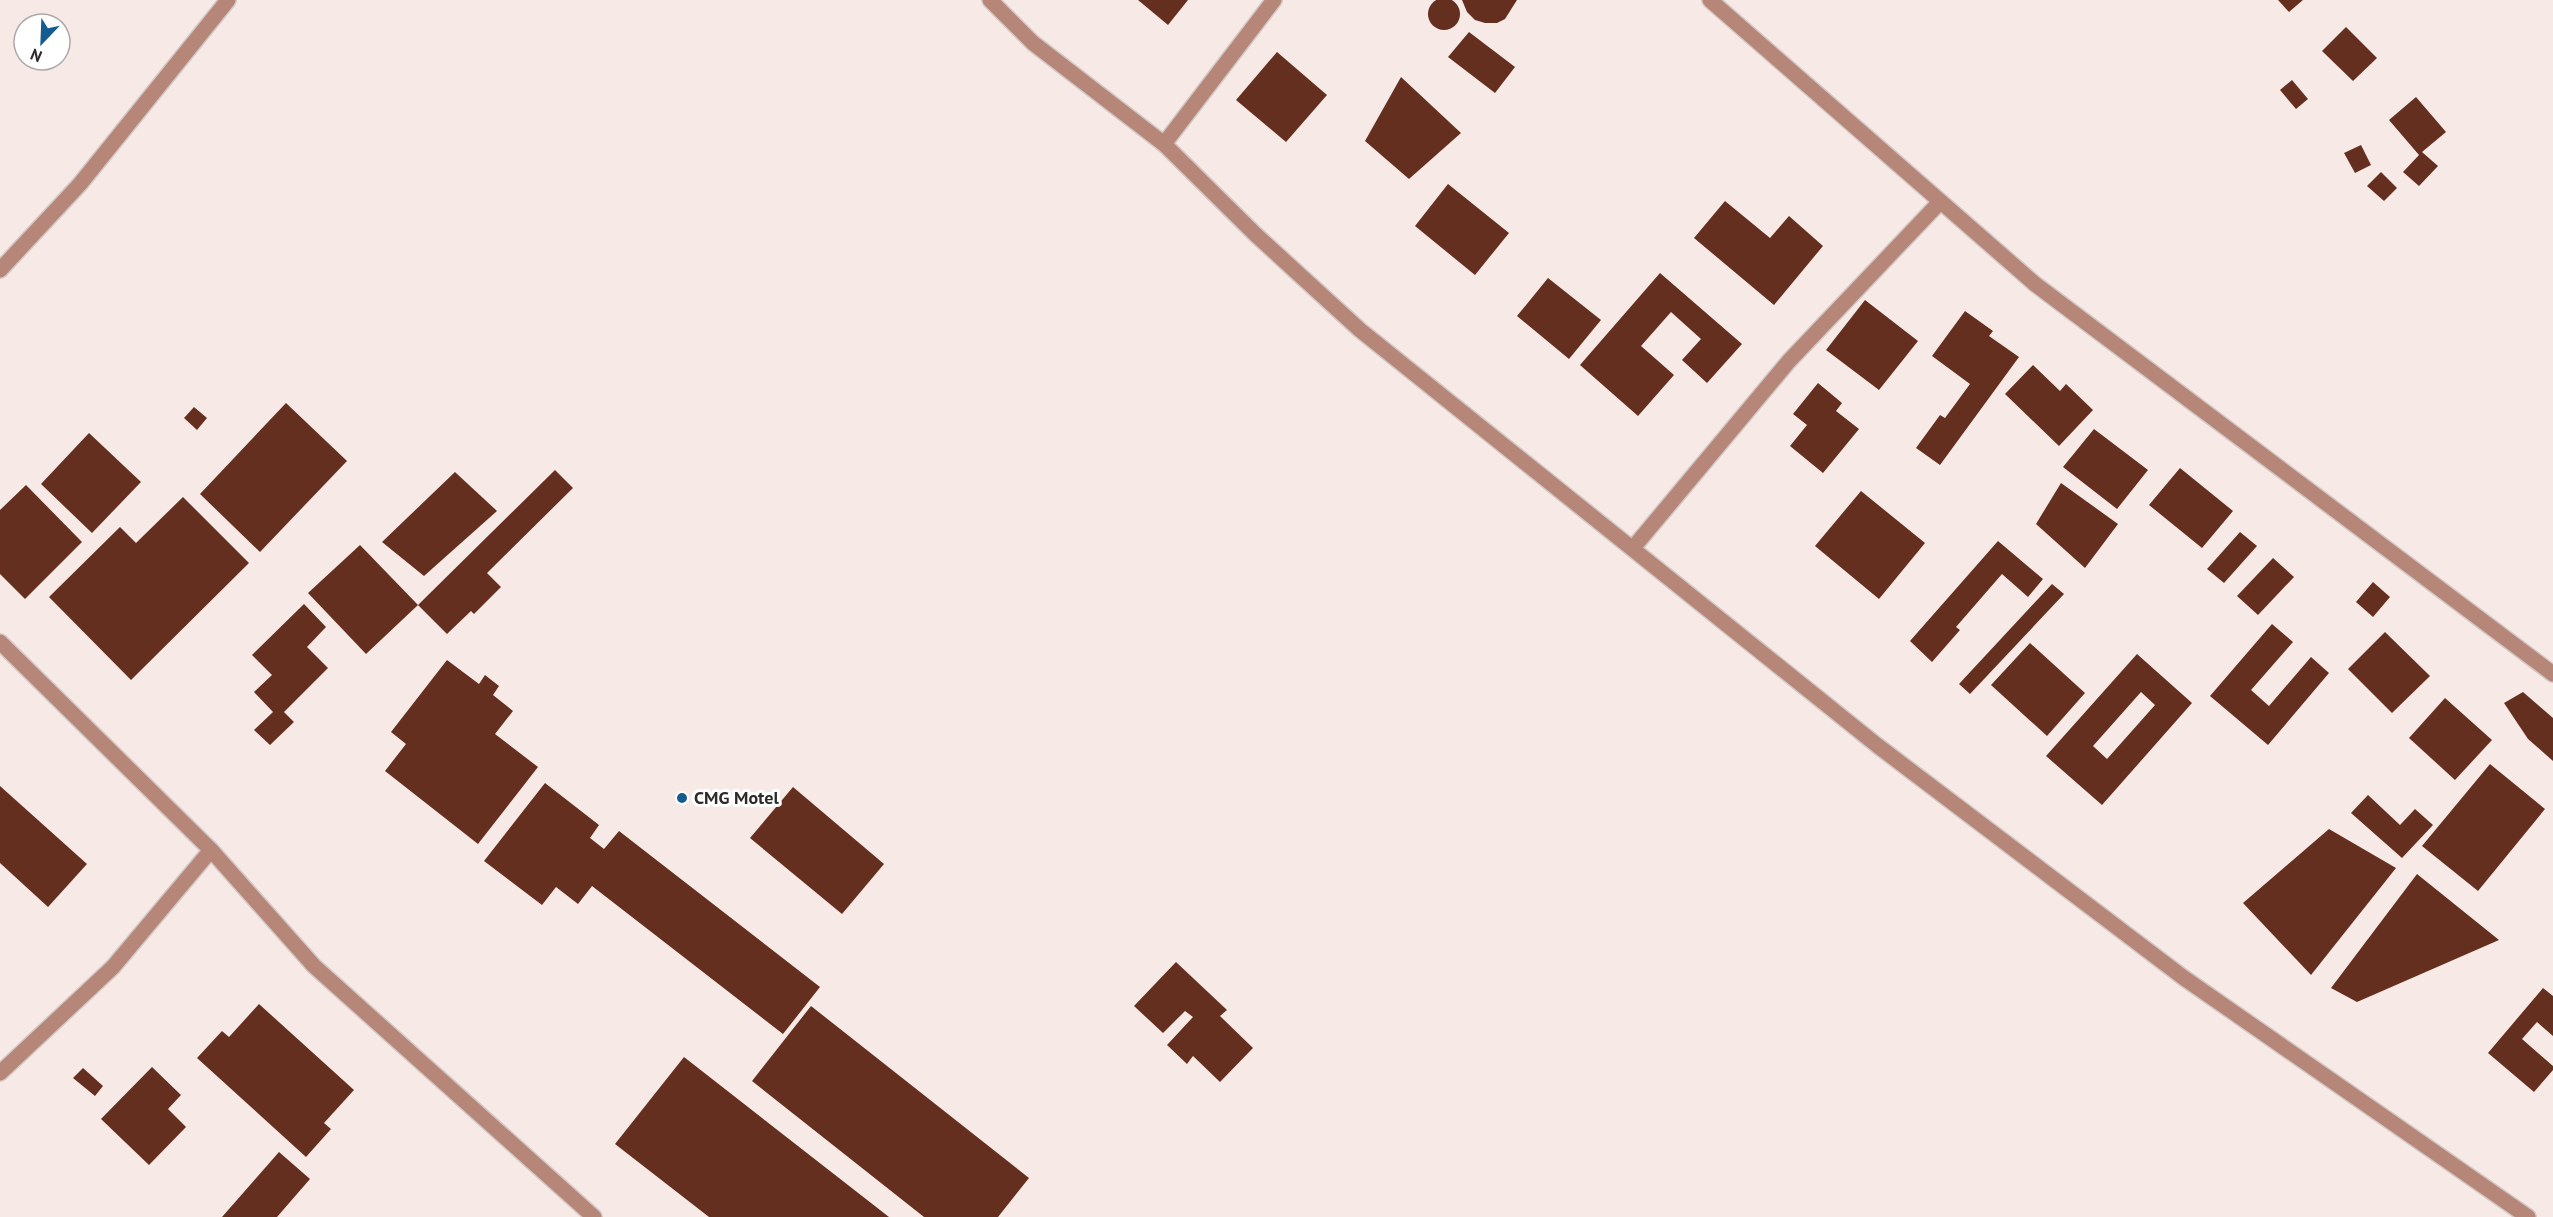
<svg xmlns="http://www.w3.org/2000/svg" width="2553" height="1217" viewBox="0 0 2553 1217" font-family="'PT Sans',sans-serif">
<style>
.building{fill:#652f20;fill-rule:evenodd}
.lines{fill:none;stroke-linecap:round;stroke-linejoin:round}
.minor-casing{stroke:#d3c7c4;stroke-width:18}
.minor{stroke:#b68678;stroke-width:15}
.poi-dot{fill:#145b8f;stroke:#fff;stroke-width:2}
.labels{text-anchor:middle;stroke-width:6;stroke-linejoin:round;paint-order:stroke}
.poi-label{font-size:18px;font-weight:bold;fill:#2f2a29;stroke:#fff;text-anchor:start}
</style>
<rect width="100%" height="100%" fill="#f7eae6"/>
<g class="building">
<circle cx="1444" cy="14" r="16"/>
<path d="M1138,0H1188L1168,25Z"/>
<path d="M1462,0H1517L1505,19L1497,23H1485L1475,20L1467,12Z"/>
<path d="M2278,0H2303L2289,12Z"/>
<path d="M2346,27L2377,58L2353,81L2322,51Z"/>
<path d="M1469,32L1515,67L1495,93L1448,57Z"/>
<path d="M1277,52L1327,95L1286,142L1236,100Z"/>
<path d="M1401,77L1461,133L1409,179L1365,141Z"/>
<path d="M2292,80L2308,99L2296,109L2280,90Z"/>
<path d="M2416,97L2446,132L2422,152L2438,166L2419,186L2403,172L2419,155L2389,120Z"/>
<path d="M2361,145L2371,165L2355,173L2344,153Z"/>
<path d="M2381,172L2397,188L2384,201L2367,186Z"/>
<path d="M1448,184L1509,233L1475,275L1415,226Z"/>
<path d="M1725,201L1770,238L1789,216L1823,246L1774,305L1694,238Z"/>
<path d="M1660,273L1742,344L1707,383L1682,360L1701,339L1671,312L1641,346L1674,375L1638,416L1580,365Z"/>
<path d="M1548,278L1601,320L1569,359L1517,316Z"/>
<path d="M1865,300L1918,341L1879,390L1826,350Z"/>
<path d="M1965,311L1993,331L1989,336L2019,357L1940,465L1916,448L1940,415L1945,418L1970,384L1932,356Z"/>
<path d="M2033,365L2060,391L2066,384L2093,410L2059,446L2005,394Z"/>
<path d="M1818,383L1842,403L1836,411L1859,429L1823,473L1790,446L1807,425L1793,414Z"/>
<path d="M286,403L347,461L260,552L200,494Z"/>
<path d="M194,407L207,418L197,430L184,418Z"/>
<path d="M2094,429L2148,470L2117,509L2063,467Z"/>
<path d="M89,433L141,482L92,533L41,484Z"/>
<path d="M2180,468L2233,511L2202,548L2149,505Z"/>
<path d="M555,470L573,488L487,573L501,587L474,614L471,611L447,634L418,605L366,654L308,593L360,545L418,605Z"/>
<path d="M455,472L497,511L424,576L382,542Z"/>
<path d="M2061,483L2118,524L2085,568L2036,524Z"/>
<path d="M26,485L82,542L25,599L0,574V510Z"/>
<path d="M1861,491L1925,543L1879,599L1815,546Z"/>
<path d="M183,497L249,563L131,680L49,597L120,527L136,543Z"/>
<path d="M2240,532L2257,546L2224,583L2207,569Z"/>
<path d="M1998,541L2043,579L2028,597L2002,574L1956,627L1960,630L1932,662L1910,641Z"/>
<path d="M2273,558L2294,577L2258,615L2237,596Z"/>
<path d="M2373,582L2390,597L2373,617L2356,602Z"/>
<path d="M2052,584L2064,594L1970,694L1959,684Z"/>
<path d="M304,604L326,627L307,647L328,668L284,712L294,722L270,745L254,730L273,712L254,692L272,675L252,655Z"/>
<path d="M2272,624L2293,642L2251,690L2269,706L2311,657L2329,673L2268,745L2210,696Z"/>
<path d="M2385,632L2430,676L2392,713L2348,669Z"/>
<path d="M2030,643L2085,693L2047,736L1991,685Z"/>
<path d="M2137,654L2192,703L2102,805L2046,756ZM2141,692L2155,705L2107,759L2093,746Z"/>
<path d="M447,660L479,684L485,675L499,686L493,695L513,711L495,734L538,767L478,844L385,771L406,744L391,732Z"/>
<path d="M2523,692L2553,718V761L2528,739L2504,703Z"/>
<path d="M2445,698L2492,740L2455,780L2409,738Z"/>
<path d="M2490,764L2545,809L2478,891L2422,846Z"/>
<path d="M545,783L599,825L590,838L604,849L619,831L820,987L783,1034L592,886L578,904L556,887L542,905L484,861Z"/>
<path d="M0,786L87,864L48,907L0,863Z"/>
<path d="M793,787L884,864L842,914L750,838Z"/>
<path d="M2368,795L2400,825L2415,809L2433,825L2402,858L2351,813Z"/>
<path d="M2329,829L2396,868L2311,975L2243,903Z"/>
<path d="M2417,874L2499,940L2357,1002L2331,988Z"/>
<path d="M1176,962L1227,1010L1220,1016L1253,1048L1220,1082L1193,1056L1187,1064L1167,1045L1193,1017L1185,1011L1163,1033L1134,1006Z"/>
<path d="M2543,988L2553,996V1036L2537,1022L2522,1039L2553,1066V1070L2534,1092L2488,1053Z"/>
<path d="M259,1004L354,1090L324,1123L331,1129L306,1157L197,1058L222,1031L229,1037Z"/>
<path d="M811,1006L1029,1178L998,1217H924L752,1081Z"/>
<path d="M684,1057L889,1217H709L615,1144Z"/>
<path d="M152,1067L181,1095L168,1109L186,1127L149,1165L101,1119Z"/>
<path d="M83,1068L103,1086L95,1096L73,1078Z"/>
<path d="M279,1152L310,1179L277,1217H222Z"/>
</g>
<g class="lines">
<g class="minor-casing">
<g id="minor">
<path d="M990,0L1033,43L1164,144L1255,234L1360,330L1878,746L2184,978L2528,1217"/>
<path d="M1710,0L2035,284L2553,674"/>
<path d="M1164,144L1274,0"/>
<path d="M0,270L80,184L228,0"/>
<path d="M1633,548L1789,361L1940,202"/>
<path d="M0,642L211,850L314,966L594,1217"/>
<path d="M0,1073L113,967L211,850"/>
</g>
</g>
<use href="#minor" class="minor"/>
</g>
<circle class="poi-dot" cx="682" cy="798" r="6"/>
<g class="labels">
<g class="poi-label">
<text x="694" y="804">CMG Motel</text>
</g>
</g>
<g transform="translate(42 42) rotate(203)"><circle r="28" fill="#ffffff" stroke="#acaaa9" stroke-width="1.5"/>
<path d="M0-4.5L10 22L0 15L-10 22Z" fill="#145b8f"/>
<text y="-9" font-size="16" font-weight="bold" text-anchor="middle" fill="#2f2a29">N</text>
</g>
</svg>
